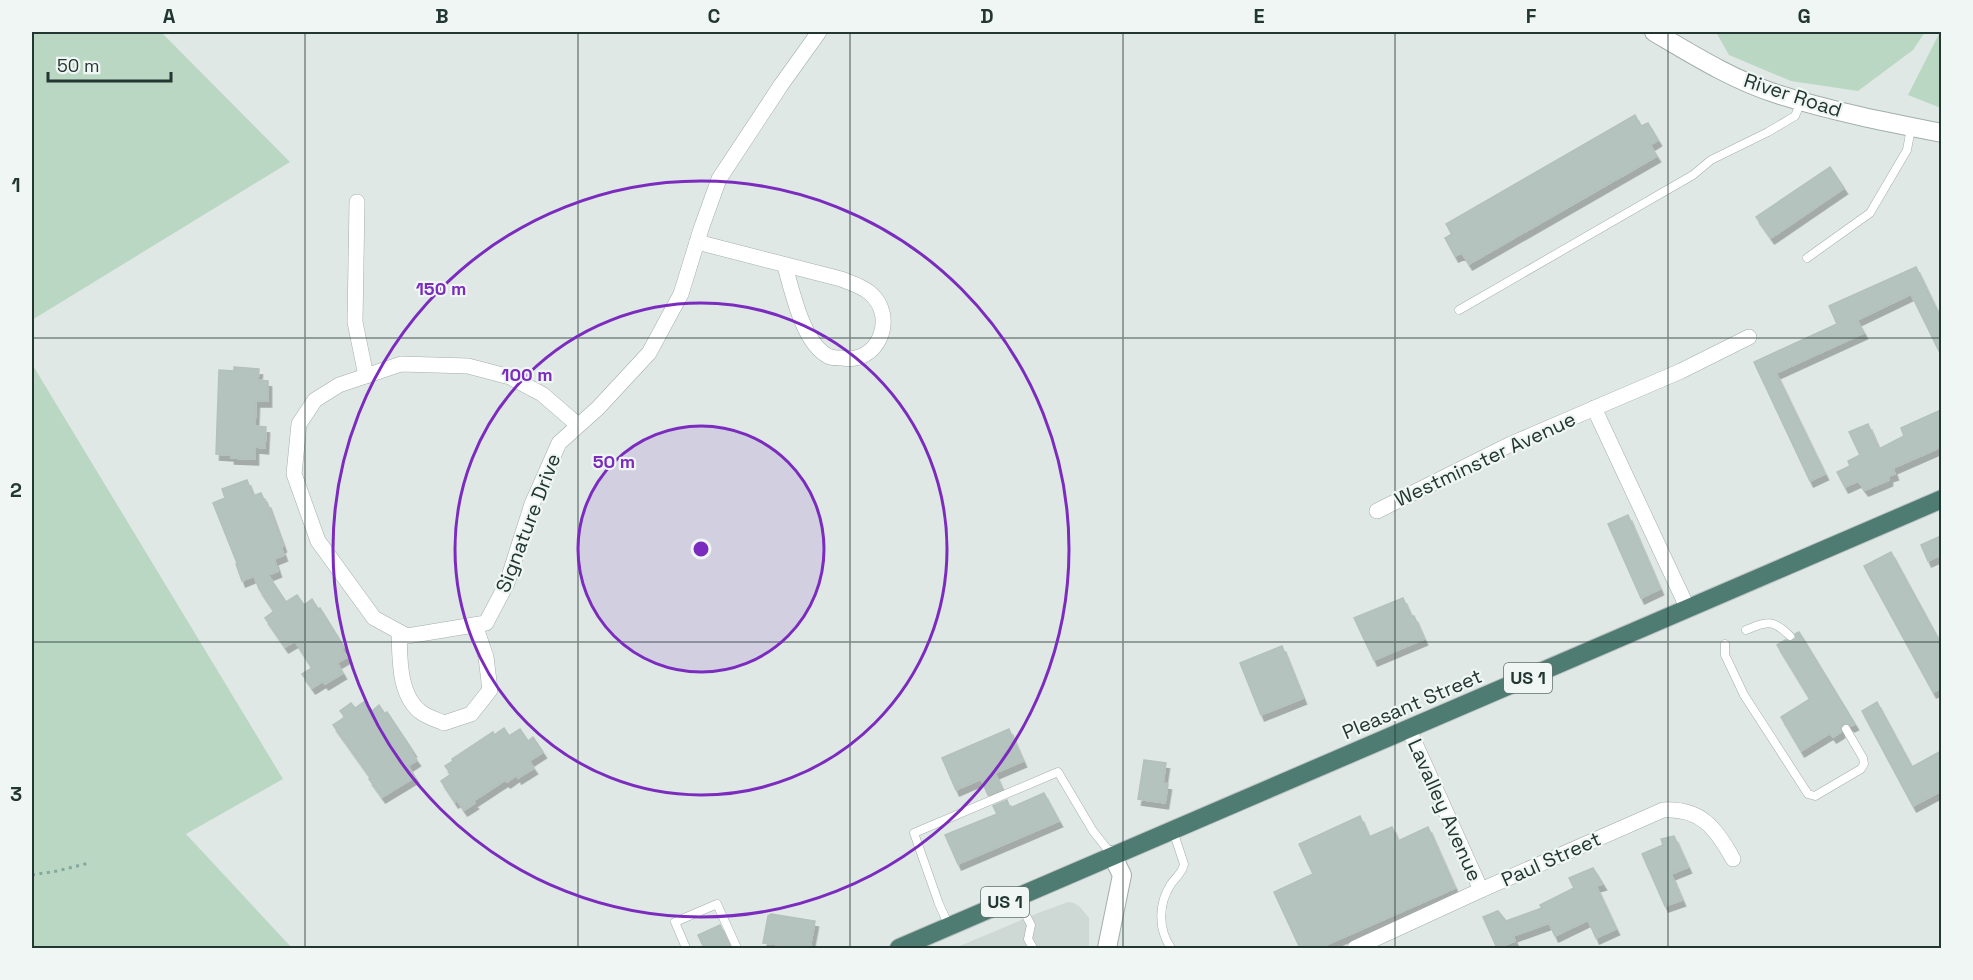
<svg xmlns="http://www.w3.org/2000/svg" width="1973" height="980" viewBox="0 0 1973 980" font-family="'Space Grotesk',sans-serif">
<style>
.built{fill:#ced8d4}
.green{fill:#bad7c3}
.building{fill:#b5c3be;stroke:#b3c1bc;stroke-width:1.5;filter:url(#shadow)}
.lines{fill:none;stroke-linecap:round;stroke-linejoin:round}
.service-casing{stroke:#a3afac;stroke-width:9}
.minor-casing{stroke:#a3afac;stroke-width:16}
.tertiary-casing{stroke:#a3afac;stroke-width:20}
.trunk-casing{stroke:#bdc3c2;stroke-width:20}
.path{stroke:#84a89e;stroke-width:3;stroke-dasharray:3 4.5;stroke-linecap:butt}
.service{stroke:#fff;stroke-width:8}
.minor{stroke:#fff;stroke-width:15}
.tertiary{stroke:#fff;stroke-width:18}
.trunk{stroke:#4e7c72;stroke-width:18}
.grid{fill:none;stroke:#223632;stroke-width:1.5;stroke-opacity:0.55}
.ring{fill:none;stroke:#7b2cbf;stroke-width:3}
.labels{text-anchor:middle;stroke-width:4.5;stroke-linejoin:round;paint-order:stroke}
.shield{fill:#eff6f3;stroke:#60706c;stroke-width:1.5}
.shield-label{font-size:18px;font-weight:bold;fill:#223632}
.street-label{font-size:20px;fill:#223632;stroke:#eff6f3}
.centre{fill:#7b2cbf;stroke:#eff6f3;stroke-width:3}
.ring-label{font-size:18px;text-anchor:middle;font-weight:bold;fill:#7b2cbf;stroke:#eff6f3;stroke-width:4.5;stroke-linejoin:round;paint-order:stroke}
.neatline{fill:none;stroke:#223632;stroke-width:2}
.grid-label{font-size:20px;text-anchor:middle;font-weight:bold;fill:#223632}
</style>
<defs>
<filter id="shadow"><feDropShadow dx="3.5" dy="6" stdDeviation="0" flood-color="#0004"/></filter>
</defs>
<rect width="100%" height="100%" fill="#dfe8e5"/>
<path class="built" d="M1068,902L1074,903L1080,907L1089,918V948H955L1038,913Z"/>
<g class="green">
<path d="M32,32H161L290,162L32,320Z"/>
<path d="M1716,32H1925L1913,50L1858,91L1791,81L1729,55Z"/>
<path d="M1940,32H1942L1941,108L1908,95Z"/>
<path d="M32,364L283,779L186,834L292,948H32Z"/>
</g>
<g class="building">
<path d="M1635,115L1641,126L1648,123L1658,140L1650,145L1657,156L1469,264L1462,253L1455,256L1445,238L1452,234L1446,224Z"/>
<path d="M1830,167L1844,188L1771,238L1756,217Z"/>
<path d="M1916,267L1941,319V355L1911,294L1857,320L1864,333L1776,373L1825,474L1810,481L1754,362L1837,324L1829,306Z"/>
<path d="M234,367L259,369L258,380L268,381V401H256L255,426L266,427L265,448L255,447V459L231,458V455L216,454L219,370L234,371Z"/>
<path d="M1941,410V447L1893,468L1895,474L1889,476V480L1865,490L1858,481L1845,487L1837,472L1850,466L1848,461L1860,455L1849,432L1868,424L1879,449L1904,436L1901,428Z"/>
<path d="M247,480L253,496L261,493L265,502H267L283,546L281,547L284,555L274,559L278,571L268,575L286,602L297,595L304,605L312,599L318,609L320,608L344,647L341,649L347,657L337,663L343,673L325,684L323,681L312,688L302,674L312,668L295,641L285,647L265,618L274,611L259,589L254,576L242,581L236,564L237,563L213,503L225,498L222,489Z"/>
<path d="M1628,515L1660,589L1641,598L1608,524Z"/>
<path d="M1941,536V555L1928,561L1921,545Z"/>
<path d="M1891,552L1941,644V688L1933,692L1864,566Z"/>
<path d="M1403,598L1411,616H1414L1424,639L1374,660L1354,618Z"/>
<path d="M1799,632L1855,724L1851,726L1848,724H1844L1841,727V732L1833,737L1830,733L1801,751L1781,717L1810,699L1777,645L1785,640L1792,641L1796,638L1795,634Z"/>
<path d="M1282,646L1303,698L1261,715L1240,663Z"/>
<path d="M365,701L372,711L379,705L385,714L387,712L413,751L411,752L417,760L408,766L415,777L382,797L369,779L371,778L333,725L345,717L340,711L351,703L355,708Z"/>
<path d="M1877,702L1912,767L1941,751V791L1913,806L1862,711Z"/>
<path d="M504,728L509,736L520,729L528,741L533,737L543,752L529,761L534,768L518,778L517,775L507,782L505,780L473,801L475,803L464,810L457,800L455,802L441,781L451,774L445,766L453,761L452,759L464,751L493,732L494,735Z"/>
<path d="M1009,729L1023,761L995,773L1002,789L988,795L981,779L956,790L942,758Z"/>
<path d="M1144,760L1166,763L1163,783L1168,784L1165,803L1138,799Z"/>
<path d="M1044,793L1059,821L958,864L945,835L997,814L993,806L1007,800L1010,808Z"/>
<path d="M1360,816L1369,837L1392,827L1398,841L1428,827L1455,888L1319,948H1300L1274,892L1313,874L1299,844Z"/>
<path d="M1674,836L1688,867L1671,874L1682,900L1665,906L1642,854L1663,845L1661,839Z"/>
<path d="M1593,868L1603,884L1596,886L1616,929L1596,938L1588,920L1555,936L1549,923L1513,936L1515,941L1497,948L1483,917L1498,911L1506,921L1542,908L1540,905L1574,888L1569,878Z"/>
<path d="M771,914L815,921L810,948H781L782,945L763,943L768,916Z"/>
<path d="M720,925L731,948H704L698,935Z"/>
</g>
<g class="lines">
<g class="service-casing">
<g id="service">
<path d="M1807,258L1870,213L1907,150L1911,128"/>
<path d="M1459,310L1693,175L1711,160L1768,132L1795,116L1801,102"/>
<path d="M1746,630C1767,621 1773,619 1790,636"/>
<path d="M1725,644V655L1744,695L1808,794L1815,796L1861,769L1864,764L1863,758L1846,729"/>
<path d="M1017,898L1031,925L1028,939L1033,948"/>
<path d="M949,926L939,904L914,833L1058,772L1093,831L1112,855"/>
<path d="M686,948L675,922L717,904L737,948"/>
<path d="M1171,948C1158,929 1158,904 1171,884C1176,877 1183,872 1184,864L1173,831"/>
</g>
</g>
<g class="minor-casing">
<g id="minor">
<path d="M357,202L355,322L366,376"/>
<path d="M697,242L841,279C851,283 862,286 870,293C898,317 878,365 842,358C838,358 831,358 828,356C803,343 792,291 785,266"/>
<path d="M1594,408L1688,609"/>
<path d="M578,425L542,394L510,377L468,366L401,364L339,385L315,400L299,424L294,474L318,541L374,618L407,636L486,623L507,583L532,504L559,443L598,408L649,353L681,294L701,229L719,179L781,85L819,32"/>
<path d="M1377,511L1511,444L1681,371L1749,337"/>
<path d="M399,632C400,658 398,696 422,713C428,717 437,720 444,723L471,714L490,690L486,657L475,625"/>
<path d="M1409,730L1481,890"/>
<path d="M1355,948L1481,890L1663,810C1701,808 1716,828 1733,859"/>
</g>
</g>
<g class="tertiary-casing">
<g id="tertiary">
<path d="M1654,32C1693,55 1733,80 1777,94C1830,111 1886,122 1942,133"/>
<path d="M1107,948L1122,875L1112,855"/>
</g>
</g>
<g class="trunk-casing">
<path id="trunk" d="M899,948L1942,499"/>
</g>
<path class="path" d="M32,875L57,871L89,863"/>
<use href="#service" class="service"/>
<use href="#minor" class="minor"/>
<use href="#tertiary" class="tertiary"/>
<use href="#trunk" class="trunk"/>
</g>
<path class="grid" d="M305,32V948M578,32V948M850,32V948M1123,32V948M1395,32V948M1668,32V948M32,338H1942M32,642H1942"/>
<circle cx="701" cy="549" r="123" fill="#7b2cbf" fill-opacity=".12"/>
<g class="ring">
<circle cx="701" cy="549" r="123"/>
<circle cx="701" cy="549" r="246"/>
<circle cx="701" cy="549" r="368"/>
</g>
<g class="labels">
<g class="shield">
<rect x="1504" y="663" width="48" height="30" rx="4.5"/>
<rect x="981" y="887" width="48" height="30" rx="4.5"/>
</g>
<g class="shield-label">
<text x="1528" y="684">US 1</text>
<text x="1005" y="908">US 1</text>
</g>
<g class="street-label">
<text transform="translate(1793 95) rotate(18)" y="7">River Road</text>
<text transform="translate(1485 459) rotate(-25)" y="7">Westminster Avenue</text>
<text transform="translate(528 523) rotate(-69)" y="7">Signature Drive</text>
<text transform="translate(1412 704) rotate(-23)" y="7">Pleasant Street</text>
<text transform="translate(1445 810) rotate(66)" y="7">Lavalley Avenue</text>
<text transform="translate(1551 859) rotate(-24)" y="7">Paul Street</text>
</g>
</g>
<circle cx="701" cy="549" r="9" class="centre"/>
<g class="ring-label">
<text x="441" y="295">150 m</text>
<text x="527" y="381">100 m</text>
<text x="614" y="468">50 m</text>
</g>
<rect width="1973" height="980" fill="none" stroke="#eff6f3" stroke-width="66"/>
<path d="M48 72v9h123v-9" fill="none" stroke="#223632" stroke-width="3"/>
<text x="57" y="72" font-size="18" fill="#223632" stroke="#eff6f3" stroke-width="4.5" paint-order="stroke">50 m</text>
<rect x="33" y="33" width="1907" height="914" class="neatline"/>
<g class="grid-label">
<text x="169" y="23">A</text>
<text x="442" y="23">B</text>
<text x="714" y="23">C</text>
<text x="987" y="23">D</text>
<text x="1259" y="23">E</text>
<text x="1531" y="23">F</text>
<text x="1804" y="23">G</text>
<text x="16" y="192">1</text>
<text x="16" y="497">2</text>
<text x="16" y="801">3</text>
</g>
</svg>
